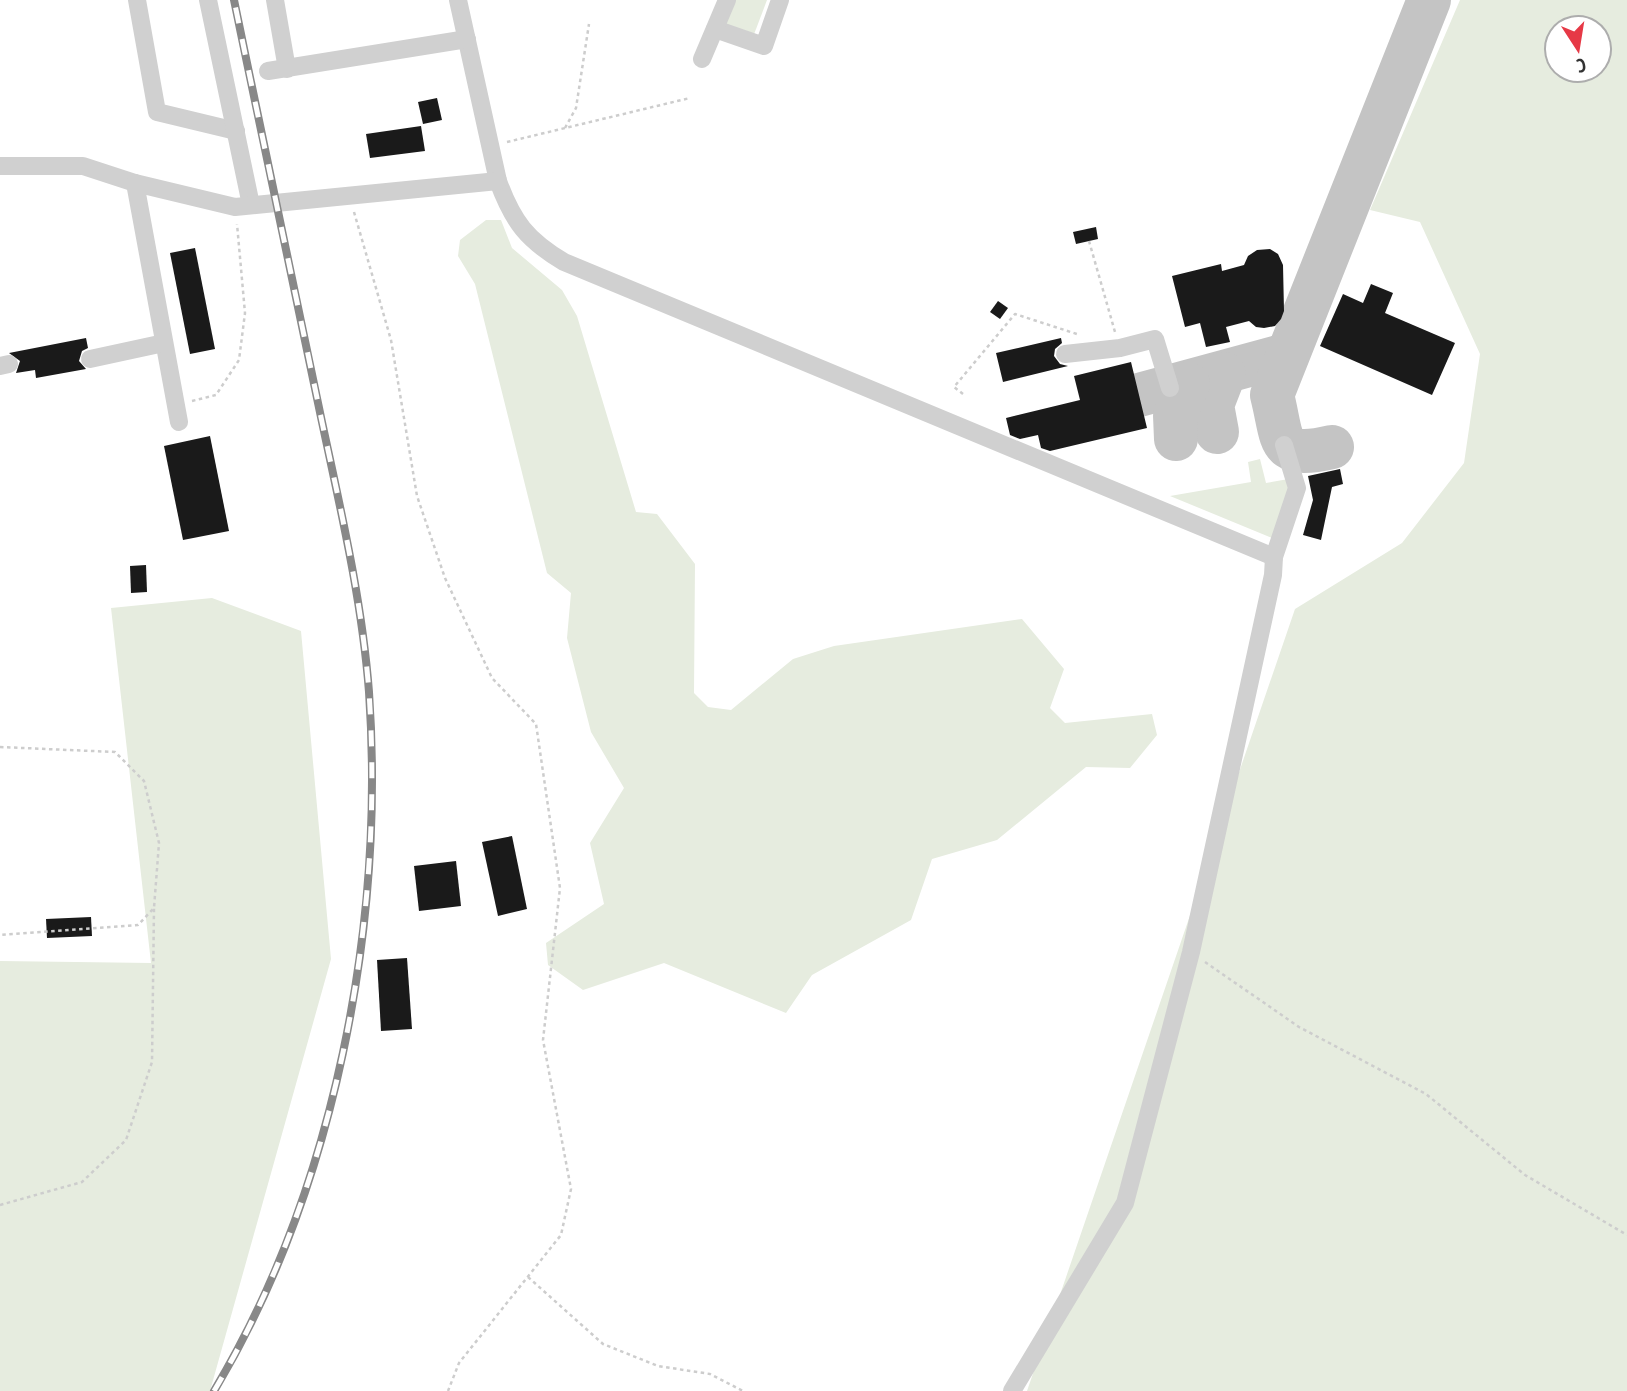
<svg xmlns="http://www.w3.org/2000/svg" width="1627" height="1391" viewBox="0 0 1627 1391" font-family="'PT Sans Narrow',sans-serif">
<style>
.green{fill:#e6ecdf;fill-rule:evenodd}
.lines{fill:none;stroke-linecap:round;stroke-linejoin:round}
.taxiway{stroke:#c4c4c4;stroke-width:44}
.building{fill:#1a1a1a}
.path{stroke:#cdcdcd;stroke-width:2.5;stroke-dasharray:3.5 3.5;stroke-linecap:butt}
.minor{stroke:#d0d0d0;stroke-width:18}
.rail-casing{stroke:#888;stroke-width:8}
.rail{stroke:#fff;stroke-width:5;stroke-dasharray:16;stroke-linecap:butt}
</style>
<rect width="100%" height="100%" fill="#fff"/>
<g class="green">
<path d="M735,0H767L753,37L723,25Z"/>
<path d="M1460,0H1627V1391H1027L1295,609L1402,543L1464,463L1480,354L1420,222L1370,210ZM1557,28H1599V70H1557Z"/>
<path d="M486,220H501L512,248L562,290L577,316L636,512L657,514L695,564L694,693L708,707L731,710L793,659L834,646L1022,619L1064,669L1050,708L1065,723L1152,714L1157,735L1130,768L1086,767L997,840L932,859L911,920L812,975L786,1013L664,963L583,990L548,965L546,943L604,904L590,843L624,788L591,732L567,638L571,593L547,573L475,284L458,256L460,240Z"/>
<path d="M1260,459L1266,483L1294,478L1282,542L1170,496L1251,482L1248,462Z"/>
<path d="M212,598L301,631L331,959L210,1391H0V961L151,963L111,608Z"/>
</g>
<g class="lines">
<g class="taxiway">
<path d="M1139,395L1286,355"/>
<path d="M1217,432L1212,405L1224,374"/>
<path d="M1176,439L1175,415L1188,384"/>
<path d="M1332,447C1275,460 1284,442 1272,395L1429,0"/>
</g>
</g>
<g class="building">
<path d="M437,98L442,120L423,124L418,102Z"/>
<path d="M421,126L425,151L370,158L366,134Z"/>
<path d="M1096,227L1098,239L1076,244L1073,232Z"/>
<path d="M195,248L215,349L190,354L170,253Z"/>
<path d="M1270,249L1278,254L1283,265L1284,311L1281,319L1275,326L1264,328L1256,327L1249,321L1226,327L1230,342L1206,347L1200,323L1185,327L1172,276L1221,264L1222,271L1244,265L1248,256L1257,250Z"/>
<path d="M1371,284L1393,293L1385,313L1455,343L1432,395L1320,346L1343,294L1363,303Z"/>
<path d="M998,301L1008,308L1000,319L990,312Z"/>
<path d="M86,338L88,348L82,351L79,361L86,369L36,378L35,370L16,373L20,361L9,353Z"/>
<path d="M1061,338L1062,343L1055,349L1054,356L1060,364L1068,366L1003,382L996,353Z"/>
<path d="M1131,362L1147,428L1050,451L1041,448L1038,435L1020,439L1010,435L1006,418L1080,400L1074,376Z"/>
<path d="M210,436L229,531L183,540L164,446Z"/>
<path d="M1340,469L1343,484L1332,487L1321,540L1303,535L1313,500L1308,476Z"/>
<path d="M146,565L147,592L131,593L130,566Z"/>
<path d="M512,836L527,909L498,916L482,842Z"/>
<path d="M456,861L461,906L419,911L414,866Z"/>
<path d="M91,917L92,936L47,938L46,919Z"/>
<path d="M407,958L412,1029L381,1031L377,960Z"/>
</g>
<g class="lines">
<g class="path">
<path d="M565,128L576,108L589,24"/>
<path d="M507,142L690,98"/>
<path d="M354,212L391,340L417,496L445,578L492,678L536,724L560,888L543,1040L571,1189L561,1235L459,1363L448,1391"/>
<path d="M1089,241L1115,332"/>
<path d="M963,394L954,387L1015,314L1080,335"/>
<path d="M192,401L216,395L239,360L245,313L237,224"/>
<path d="M0,747L115,752L144,781L159,843L154,908L138,925L0,935"/>
<path d="M1205,962L1299,1027L1426,1094L1525,1175L1627,1235"/>
<path d="M0,1205L82,1182L126,1140L152,1062L154,908"/>
<path d="M528,1277L603,1344L658,1366L710,1374L743,1391"/>
</g>
<g class="minor">
<path d="M137,0L157,112L236,131"/>
<path d="M208,0L251,205"/>
<path d="M275,0L287,69"/>
<path d="M458,0L498,181C513,222 527,240 564,262L1274,557"/>
<path d="M715,29L764,46L780,0"/>
<path d="M702,59L727,0"/>
<path d="M268,71L467,39"/>
<path d="M0,166H83L135,183L235,207L498,181"/>
<path d="M135,183L179,422"/>
<path d="M1065,354L1120,348L1155,339L1170,388"/>
<path d="M90,359L164,343"/>
<path d="M0,366L9,364"/>
<path d="M1012,1391L1125,1203L1191,952L1273,575L1274,557L1297,488L1284,445"/>
</g>
<g class="rail-casing">
<path id="rail" d="M214,1391C335,1189 385,925 369,692C362,601 341,511 322,422C293,282 263,141 234,0"/>
</g>
<use href="#rail" class="rail"/>
</g>
<g transform="translate(1578 49) rotate(168)"><circle r="33" fill="#ffffff" stroke="#adadad" stroke-width="2"/>
<path d="M0-5L12 26L0 18L-12 26Z" fill="#e63946"/>
<text y="-10" font-size="19" font-weight="bold" text-anchor="middle" fill="#333333">С</text>
</g>
</svg>
